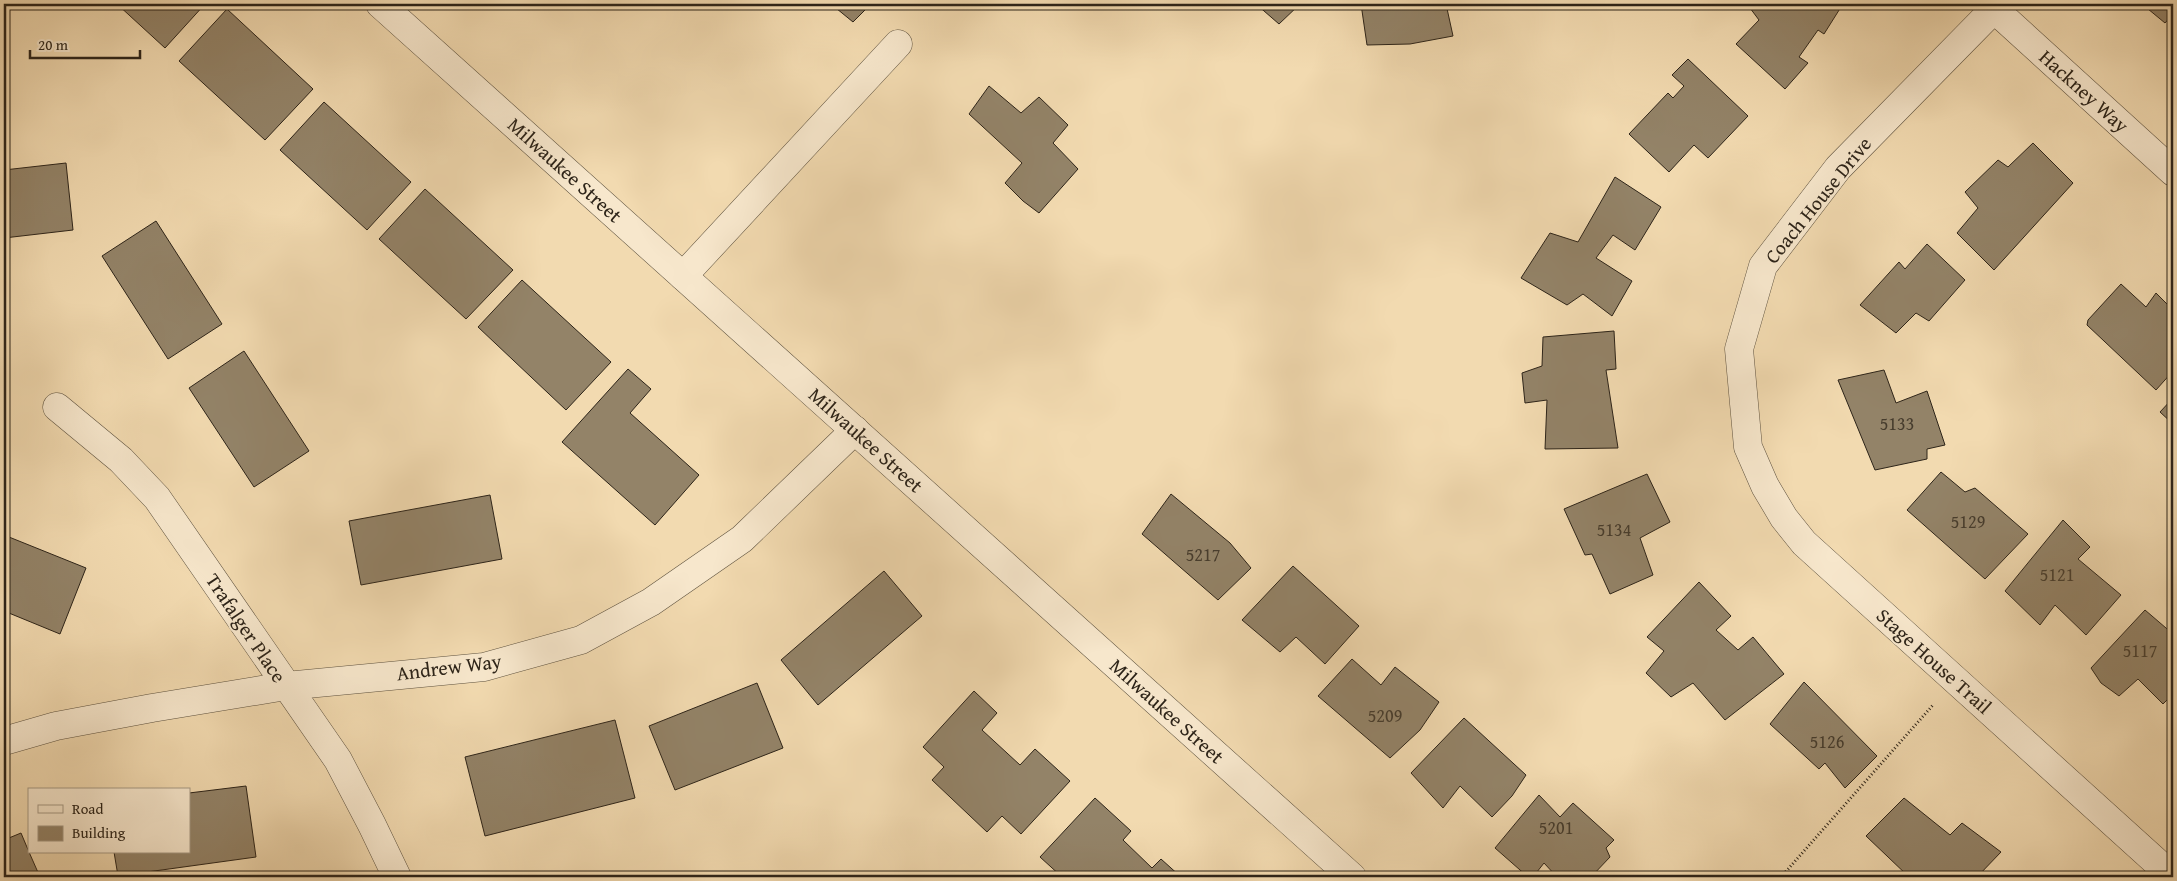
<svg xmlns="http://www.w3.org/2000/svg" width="2177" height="881" viewBox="0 0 2177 881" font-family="'Gentium Book Plus',serif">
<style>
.building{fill:#938368;stroke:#2d2419}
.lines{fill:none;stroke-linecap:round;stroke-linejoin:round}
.minor-casing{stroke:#5e523f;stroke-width:29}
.path{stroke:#2d2419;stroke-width:3;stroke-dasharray:1 2.5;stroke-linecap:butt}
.minor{stroke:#f7e7cc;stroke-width:28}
.labels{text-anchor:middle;stroke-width:4;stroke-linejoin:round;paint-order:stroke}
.number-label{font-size:18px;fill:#463c2d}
.street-label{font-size:20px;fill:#2d2419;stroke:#f7e7cc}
</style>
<rect width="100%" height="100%" fill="#f2dab0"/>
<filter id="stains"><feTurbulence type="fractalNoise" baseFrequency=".004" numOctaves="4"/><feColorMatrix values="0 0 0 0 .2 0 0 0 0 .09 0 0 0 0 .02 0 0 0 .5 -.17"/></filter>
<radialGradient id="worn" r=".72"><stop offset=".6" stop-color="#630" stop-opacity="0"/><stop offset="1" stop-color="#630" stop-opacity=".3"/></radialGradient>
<g class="building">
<path d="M117,4H205L165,48Z"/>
<path d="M831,4H871L853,22Z"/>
<path d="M1256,4H1300L1279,24Z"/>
<path d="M1361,4H1446L1453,36L1410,44L1367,45Z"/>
<path d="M1747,4H1837L1841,7L1824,34L1818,30L1799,57L1808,63L1785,89L1736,44L1759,20Z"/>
<path d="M2142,4H2173V14L2165,23Z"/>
<path d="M227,9L313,89L265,140L179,61Z"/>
<path d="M1688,59L1748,116L1708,158L1694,145L1669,172L1629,134L1668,93L1673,98L1684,86L1672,75Z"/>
<path d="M989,86L1021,113L1039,97L1068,125L1053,143L1078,169L1039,213L1023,201L1005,183L1022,163L969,114Z"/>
<path d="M324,102L411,182L367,230L280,150Z"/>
<path d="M2033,143L2073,183L1994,270L1957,233L1978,208L1965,192L1998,160L2008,167Z"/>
<path d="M66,163L73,230L4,238V170Z"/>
<path d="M1615,177L1661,207L1635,250L1613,235L1596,258L1632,281L1612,316L1583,294L1567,305L1521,278L1550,233L1578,242Z"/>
<path d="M425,189L513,270L466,319L379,239Z"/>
<path d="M156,221L222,324L168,359L102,256Z"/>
<path d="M1927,244L1965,280L1929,321L1916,313L1896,333L1860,305L1899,262L1905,269Z"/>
<path d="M522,280L611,362L566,410L478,327Z"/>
<path d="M2121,284L2146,307L2156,293L2173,310V371L2156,390L2087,325L2088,320Z"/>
<path d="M1614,331L1616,369L1606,370L1618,448L1545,449L1547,400L1525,403L1522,373L1542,366L1543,337Z"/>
<path d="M244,351L309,451L254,487L189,388Z"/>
<path d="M628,369L651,389L630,413L699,475L655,525L562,442Z"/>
<path d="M1884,370L1896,403L1927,391L1945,445L1927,449V459L1875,470L1838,380Z"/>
<path d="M2173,398V424L2160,412Z"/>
<path d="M1941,472L1965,492L1975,488L2028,534L1985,579L1907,510Z"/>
<path d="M1647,474L1670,522L1640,538L1653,575L1610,594L1592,554L1585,555L1564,509Z"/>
<path d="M1171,494L1230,543L1251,568L1218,600L1142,534Z"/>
<path d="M490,495L502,559L361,585L349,521Z"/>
<path d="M2063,520L2090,547L2078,559L2121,595L2086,635L2055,605L2040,625L2005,591Z"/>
<path d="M4,535L86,568L60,634L4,611Z"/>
<path d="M1293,566L1359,626L1325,664L1296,637L1280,652L1242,620Z"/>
<path d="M884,571L922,616L818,705L781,660Z"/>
<path d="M1699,582L1731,616L1716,630L1738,650L1753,637L1784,674L1725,720L1693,683L1671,697L1646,673L1664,651L1647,637Z"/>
<path d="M2145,610L2173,634V694L2163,704L2138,679L2119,696L2101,683L2091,668Z"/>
<path d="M1352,659L1381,685L1395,667L1439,702L1420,730L1390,758L1318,696Z"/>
<path d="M1804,682L1877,756L1845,788L1825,763L1819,769L1770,724Z"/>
<path d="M757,683L783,748L675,790L649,726Z"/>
<path d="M974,691L997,713L982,730L1020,765L1035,749L1070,781L1021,834L1002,816L987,832L932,780L944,767L923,747Z"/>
<path d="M1464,718L1526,775L1512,796L1492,817L1460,786L1443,808L1411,773Z"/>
<path d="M615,720L635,798L485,836L465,757Z"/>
<path d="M246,786L256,857L118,876L114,852H189V793Z"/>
<path d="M1539,795L1560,817L1573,803L1614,840L1606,848L1610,857L1591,877H1557L1544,863L1533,877H1528L1495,848Z"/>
<path d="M1095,798L1131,831L1123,840L1152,868L1161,859L1181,877H1062L1040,857Z"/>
<path d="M1904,798L1950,835L1962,823L2001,852L1977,877H1909L1866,836Z"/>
<path d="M21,833L29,852L40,877H4V840Z"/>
</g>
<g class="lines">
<g class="minor-casing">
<g id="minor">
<path d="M380,4L1352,877"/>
<path d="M1999,4L1838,168L1763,266L1739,349L1748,447L1765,486L1784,518L1804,543L2173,877"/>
<path d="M1994,9L2173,172"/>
<path d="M683,276L898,44"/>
<path d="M57,407L121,460L157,498L338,760L372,825L397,877"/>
<path d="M4,741L56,726L152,708L286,686L484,667L581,640L651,602L742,539L855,430"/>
</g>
</g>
<path class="path" d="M1781,877L1933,705"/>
<use href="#minor" class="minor"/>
</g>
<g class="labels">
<g class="number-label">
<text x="1897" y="430">5133</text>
<text x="1968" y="528">5129</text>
<text x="1614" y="536">5134</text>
<text x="1203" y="561">5217</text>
<text x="2057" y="581">5121</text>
<text x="2140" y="657">5117</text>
<text x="1385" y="722">5209</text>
<text x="1827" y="748">5126</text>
<text x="1556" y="834">5201</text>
</g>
<g class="street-label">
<text transform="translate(2084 91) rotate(42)" y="7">Hackney Way</text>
<text transform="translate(565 170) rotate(42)" y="7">Milwaukee Street</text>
<text transform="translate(1818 200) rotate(-51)" y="7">Coach House Drive</text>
<text transform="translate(866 440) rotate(42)" y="7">Milwaukee Street</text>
<text transform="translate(246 628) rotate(56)" y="7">Trafalger Place</text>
<text transform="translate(1934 661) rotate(42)" y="7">Stage House Trail</text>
<text transform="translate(449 667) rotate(-7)" y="7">Andrew Way</text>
<text transform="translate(1167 711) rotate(42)" y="7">Milwaukee Street</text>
</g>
</g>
<rect width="2177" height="881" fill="none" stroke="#f2dab0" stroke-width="20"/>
<rect x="5" y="5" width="2167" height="871" fill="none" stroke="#2d2419" stroke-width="2.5"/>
<rect x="10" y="10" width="2157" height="861" fill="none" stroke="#2d2419"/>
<rect x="28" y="788" width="162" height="65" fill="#f7e7cc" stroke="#a69984"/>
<rect x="38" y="805" width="25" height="8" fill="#f7e7cc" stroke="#a69984"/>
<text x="72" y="814" font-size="15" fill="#2d2419">Road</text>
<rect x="38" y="826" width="25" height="15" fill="#938368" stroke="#a69984"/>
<text x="72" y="838" font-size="15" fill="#2d2419">Building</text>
<path d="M30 50v8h110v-8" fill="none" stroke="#2d2419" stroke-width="2.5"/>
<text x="38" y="50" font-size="15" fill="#2d2419" stroke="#f7e7cc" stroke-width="4" paint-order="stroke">20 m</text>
<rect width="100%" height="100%" filter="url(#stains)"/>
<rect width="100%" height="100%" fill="url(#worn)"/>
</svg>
